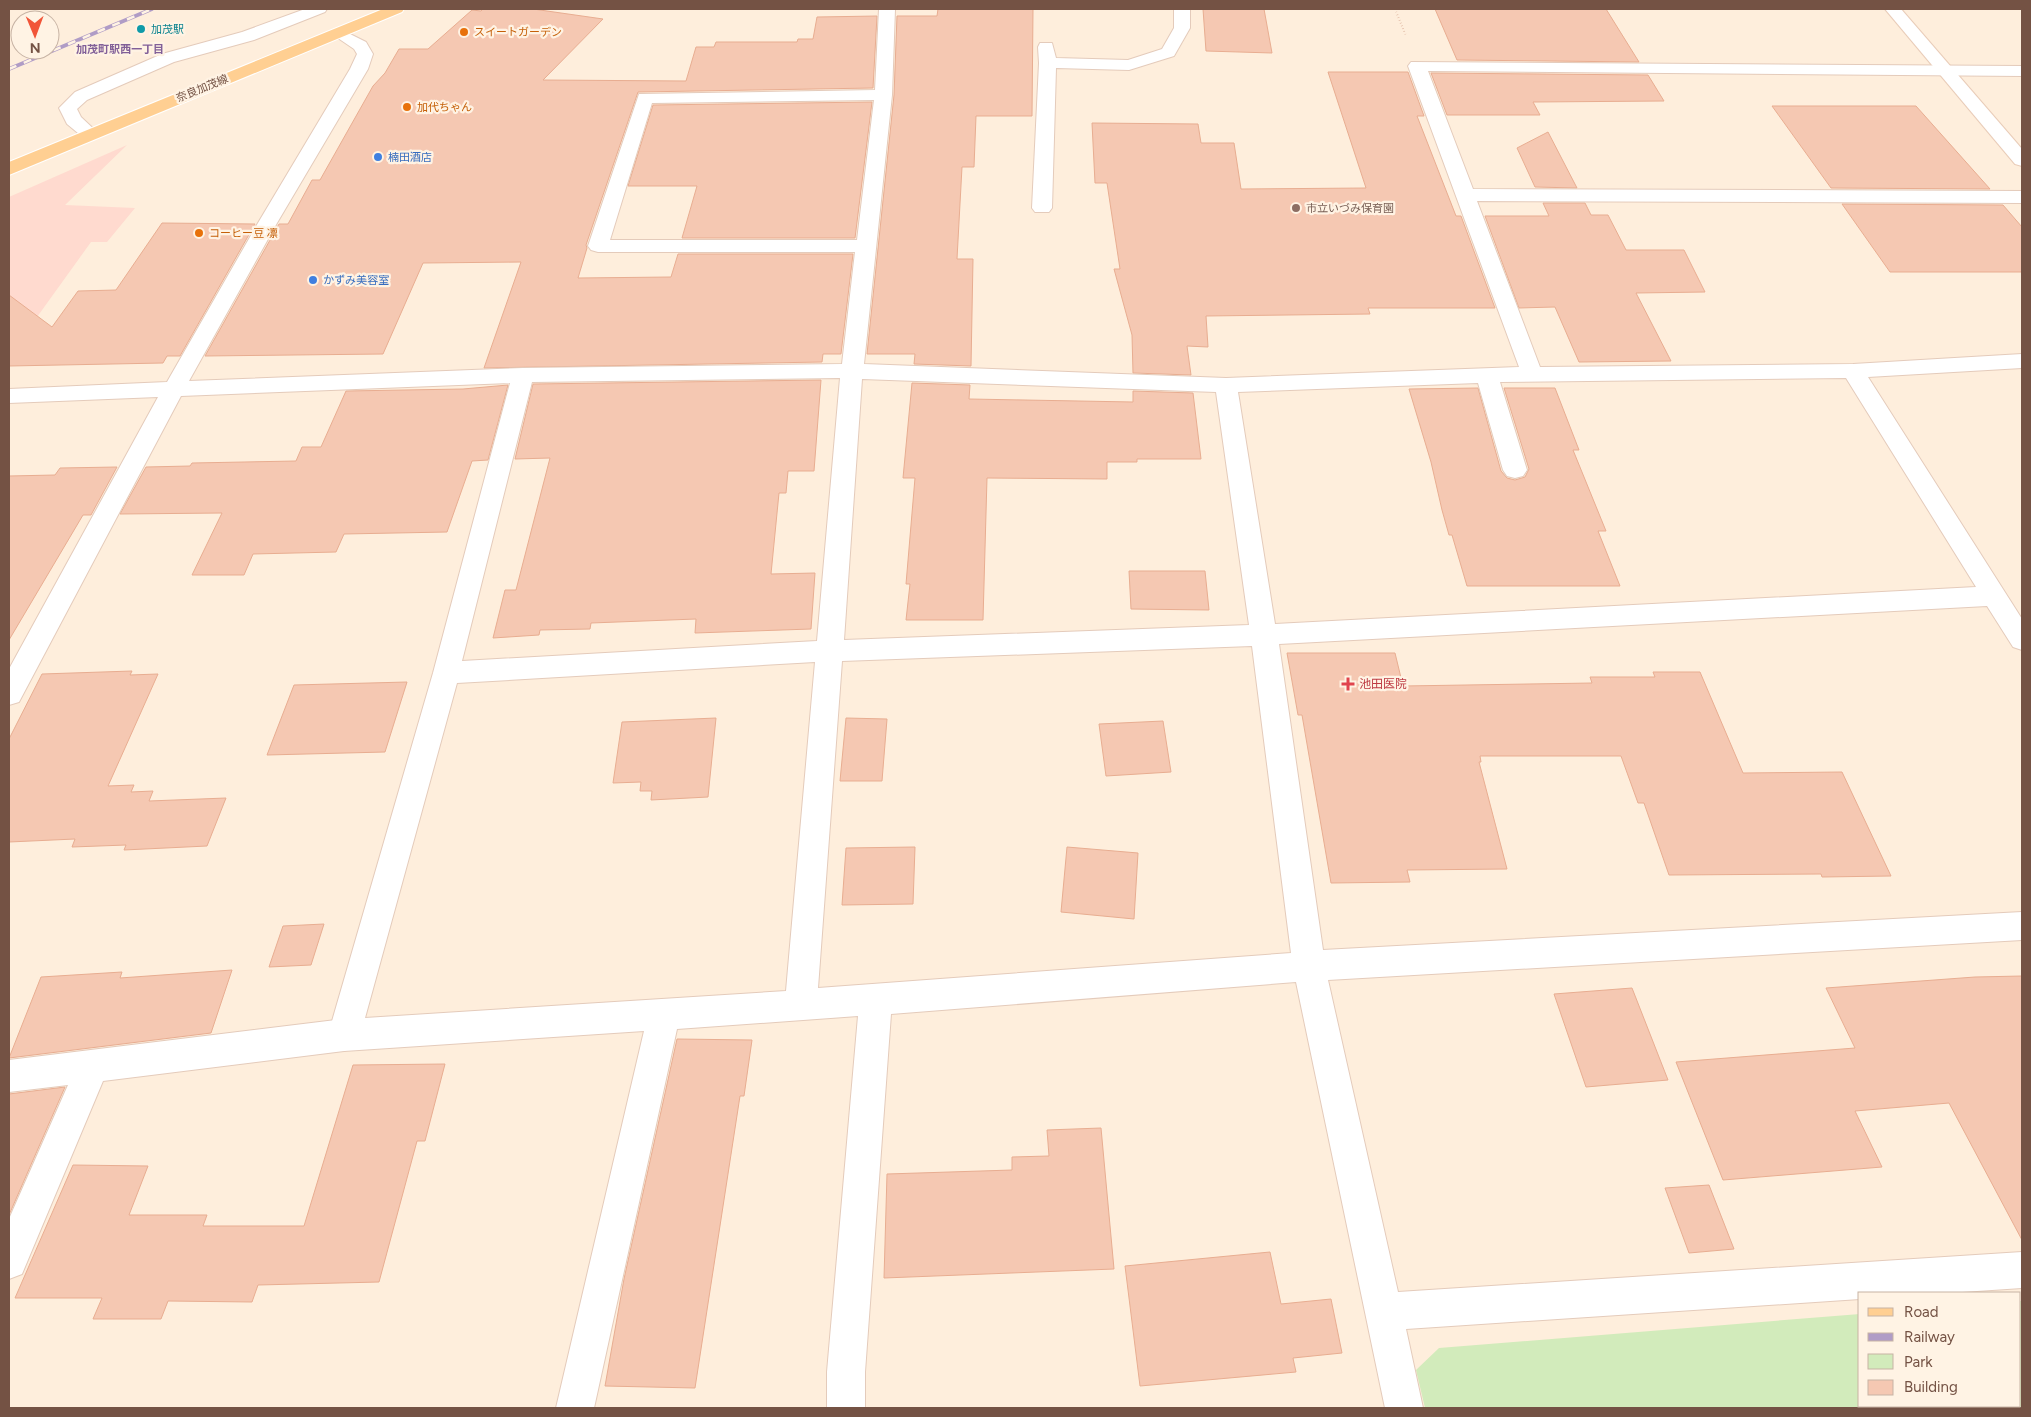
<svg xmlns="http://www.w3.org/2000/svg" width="2031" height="1417" viewBox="0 0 2031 1417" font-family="Figtree,'Noto Sans JP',sans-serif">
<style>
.commercial{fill:#ffdacf}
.green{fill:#d2ebbb}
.building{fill:#f5c8b2;stroke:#e8ad91}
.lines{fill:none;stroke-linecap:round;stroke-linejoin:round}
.lane-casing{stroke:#e4cbbb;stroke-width:2}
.street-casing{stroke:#e4cbbb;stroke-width:2}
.secondary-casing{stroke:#e9ccb8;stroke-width:2}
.primary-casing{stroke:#fff;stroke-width:2}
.path{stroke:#d9ac96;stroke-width:2;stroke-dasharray:0.5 2.5;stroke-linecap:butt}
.lane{fill:#fff;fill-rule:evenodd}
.street{fill:#fff;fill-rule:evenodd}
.secondary{fill:#fff;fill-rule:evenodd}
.primary{fill:#ffcf92;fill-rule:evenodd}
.rail-casing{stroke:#b09cc6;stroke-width:4}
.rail{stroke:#fff3e4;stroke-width:2.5;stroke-dasharray:8;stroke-linecap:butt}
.culture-dot{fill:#0f9aa8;stroke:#fff3e4;stroke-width:2}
.food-dot{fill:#e8710a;stroke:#fff3e4;stroke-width:2}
.shop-dot{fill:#3f7fe0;stroke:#fff3e4;stroke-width:2}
.education-dot{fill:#8d6e63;stroke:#fff3e4;stroke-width:2}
.health-dot{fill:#e0444e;stroke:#fff3e4;stroke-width:2}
.labels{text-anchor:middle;stroke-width:4.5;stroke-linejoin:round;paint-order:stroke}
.far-culture-label{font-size:11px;fill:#0d838f;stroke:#fff3e4;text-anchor:start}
.far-food-label{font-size:11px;fill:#c56008;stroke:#fff3e4;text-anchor:start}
.far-neighbourhood-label{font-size:11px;font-weight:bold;fill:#815f98;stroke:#fff3e4}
.far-street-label{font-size:11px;fill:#745244;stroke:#fff3e4}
.far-shop-label{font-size:11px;fill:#366cbe;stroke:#fff3e4;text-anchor:start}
.far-education-label{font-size:11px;fill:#785e54;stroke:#fff3e4;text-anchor:start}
.health-label{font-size:12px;fill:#be3a42;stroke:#fff3e4;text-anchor:start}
</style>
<rect width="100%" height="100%" fill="#feeedc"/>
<path class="commercial" d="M127,145L65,205L135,208L107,242H91L9,356V197Z"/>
<path class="green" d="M2020,1301H2022V1408H1425L1416,1370L1439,1348L1860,1314V1406H2020Z"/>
<g class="building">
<path d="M483,9H533L603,19L543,80L686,81L696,47H714L716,42H797L798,39H813L817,17L877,16L873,88L638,92L586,245L587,248L578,278L671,277L678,254H853L841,354H823L822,362L484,368L521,262L423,263L383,354L205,356L279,224H288L312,180H320L373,86L385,73L399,49H428L472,10L481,11Z"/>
<path d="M938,9H1033L1032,116H976L974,167H962L957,259H973L971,366L914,364L915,354H867L894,95L897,16H937Z"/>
<path d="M1203,9H1264L1272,53L1206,51Z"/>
<path d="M1435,9H1606L1639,62L1457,60Z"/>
<path d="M1328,72H1408L1424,116H1417L1456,216H1461L1495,308H1368L1370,314L1206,316L1208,347L1187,346L1191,375L1133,373L1132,335L1114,269H1120L1107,183H1095L1092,123L1198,124L1201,143H1234L1241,189L1366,188Z"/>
<path d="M1431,73L1648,75L1664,101L1533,102L1540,115H1447Z"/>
<path d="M872,102L855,238H682L697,186H628L653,105Z"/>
<path d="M1772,106H1916L1990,189L1831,188Z"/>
<path d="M1548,132L1577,188L1535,187L1517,148Z"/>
<path d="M1543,203H1585L1591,215H1608L1626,250H1684L1705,292L1636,293L1671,361L1579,362L1555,307L1519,308L1485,216H1549Z"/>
<path d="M1842,204L2003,205L2022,227V272H1890Z"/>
<path d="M162,223L255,224L180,356H167L163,363L9,366V295L52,327L78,291L116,290Z"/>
<path d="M821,380L814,471H788L786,493H779L771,574L815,573L811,629L695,633L696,619L591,623L590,629L540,630L539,635L493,638L505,590H516L550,458L515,459L533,384Z"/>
<path d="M912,383L970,385L969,399L1133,402V391L1193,393L1201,459H1137V462H1107V479L987,478L983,620H906L910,584H906L915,478H903Z"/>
<path d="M508,385L488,460L472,461L447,532L344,534L336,552L253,554L244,575H192L222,513L120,514L146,467L190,466L192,463L296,461L302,447H321L346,391L463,389Z"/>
<path d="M1478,388L1501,471L1507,478L1515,480L1525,477L1529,469L1504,388H1555L1579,450H1573L1606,531H1598L1620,586H1467L1452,535H1449L1442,510L1431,462L1409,389Z"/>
<path d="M117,467L91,515H83L9,640V476L55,475L60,468Z"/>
<path d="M1129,571H1205L1209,610L1131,609Z"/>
<path d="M1287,653H1395L1403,686L1592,683L1590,677H1655L1653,672H1700L1743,773L1842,772L1891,876L1822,877L1821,874L1669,875L1644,803H1638L1621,756H1480L1481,762H1479L1507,869L1407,870L1410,882L1331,883L1302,715H1298Z"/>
<path d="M132,671L130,675L158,674L108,786L134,785L131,792L153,791L149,801L226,798L207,846L124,850L126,845L72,847L75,839L9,842V739L42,674Z"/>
<path d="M407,682L385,752L267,755L294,685Z"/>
<path d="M716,718L708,797L651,800L652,791H640L641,782L613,783L622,722Z"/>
<path d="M846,718L887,719L882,781H840Z"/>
<path d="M1163,721L1171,772L1106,776L1099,724Z"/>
<path d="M915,847L913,904L842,905L846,848Z"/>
<path d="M1067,847L1138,853L1134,919L1061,912Z"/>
<path d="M324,924L311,965L269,967L283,926Z"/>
<path d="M232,970L211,1033L9,1058L41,977L122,972L120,978Z"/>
<path d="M2022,976V1240L1949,1103L1855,1111L1882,1167L1723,1180L1676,1062L1855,1048L1826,988L1975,977Z"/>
<path d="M1632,988L1668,1080L1586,1087L1554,994Z"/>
<path d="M677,1039L752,1040L744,1096H740L695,1388L605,1386L624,1279Z"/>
<path d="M445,1064L425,1141H417L379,1282L258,1285L252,1302L168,1301L161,1319H93L102,1298H15L73,1165L148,1166L129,1215H207L203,1226H304L353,1065Z"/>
<path d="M65,1087L9,1215V1094Z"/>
<path d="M1101,1128L1114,1269L884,1278L887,1174L1012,1170V1157L1049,1156L1047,1130Z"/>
<path d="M1709,1185L1734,1249L1689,1253L1665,1188Z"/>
<path d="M1270,1252L1281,1304L1331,1299L1342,1353L1293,1358L1296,1372L1140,1386L1125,1266Z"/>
</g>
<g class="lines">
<g class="lane-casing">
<g id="lane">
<path d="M305,9H327L325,12L254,40L174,62L87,100L77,109L81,117L99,134L96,138H84L67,124L59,108L75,92L162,54L242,32Z"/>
<path d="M344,1019L356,1024L360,1035L356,1046L344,1051L103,1081L22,1274L9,1279V1219L68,1085L9,1092V1060Z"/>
</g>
</g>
<g class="street-casing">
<g id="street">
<path d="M879,9H895L892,95L864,364L1226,378L1519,367L1408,66L1411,62L2022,66V76L1428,71L1473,189L2022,191V203L1477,201L1540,367L1853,364L2022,354V368L1868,377L2022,619V650L2013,647L1987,606L1279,644L1323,950L2022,912V940L1328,980L1398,1292L2022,1252V1288L1947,1293H1860V1299L1406,1329L1423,1408H1385L1296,982L891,1014L865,1372V1408H827V1372L858,1016L677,1029L594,1408H556L644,1031L344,1051L332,1046L328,1035L433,673L510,383L181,396L19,702L9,705V669L158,397L9,403V389L167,382L258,223L350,69L357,54L354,49L332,34L334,30L340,29L366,42L373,54L368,69L277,223L189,381L523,368L842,364L855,252H598L591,250L588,246L639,94L875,90ZM874,100L857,240H610L652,103ZM840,378L817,641L462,661L532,382ZM1846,378L1976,587L1275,624L1238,392L1478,383L1503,470L1507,476L1515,478L1523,476L1527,470L1500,382ZM862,379L1216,392L1249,625L844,640ZM1252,646L1291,953L818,988L842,661ZM815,662L786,991L365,1018L457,683Z"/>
<path d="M1174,9H1190V28L1174,56L1129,70L1056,68L1052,208L1049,212H1035L1032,208L1039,63L1038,47L1040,43H1052L1056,58L1128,60L1162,49L1174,28Z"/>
</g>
</g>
<g class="secondary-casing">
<path id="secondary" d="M1885,9H1901L2022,149V166L2015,164Z"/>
</g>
<g class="primary-casing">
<path id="primary" d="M383,9H404L402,12L9,175V162Z"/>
</g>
<path class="path" d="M1395,9L1406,36"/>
<use href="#lane" class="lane"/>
<use href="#street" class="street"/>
<use href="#secondary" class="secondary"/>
<use href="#primary" class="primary"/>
<g class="rail-casing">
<path id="rail" d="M9,69L152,9"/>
</g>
<use href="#rail" class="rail"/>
</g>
<circle class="culture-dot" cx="141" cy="29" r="5"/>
<g class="food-dot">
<circle cx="464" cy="32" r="5"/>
<circle cx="407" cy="107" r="5"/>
<circle cx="199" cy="233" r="5"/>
</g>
<g class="shop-dot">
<circle cx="378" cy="157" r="5"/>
<circle cx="313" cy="280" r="5"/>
</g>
<circle class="education-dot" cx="1296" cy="208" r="5"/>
<path class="health-dot" d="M1345.5 676.5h5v5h5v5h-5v5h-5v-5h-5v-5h5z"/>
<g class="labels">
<g class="far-culture-label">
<text x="151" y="33">加茂駅</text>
</g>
<g class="far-food-label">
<text x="474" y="36">スイートガーデン</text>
<text x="417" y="111">加代ちゃん</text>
<text x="209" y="237">コーヒー豆 凛</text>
</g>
<g class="far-neighbourhood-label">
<text x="120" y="53">加茂町駅西一丁目</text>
</g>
<g class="far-street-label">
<text transform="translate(202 88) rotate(-22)" y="4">奈良加茂線</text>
</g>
<g class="far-shop-label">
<text x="388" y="161">楠田酒店</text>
<text x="323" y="284">かずみ美容室</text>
</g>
<g class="far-education-label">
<text x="1306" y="212">市立いづみ保育園</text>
</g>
<g class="health-label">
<text x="1359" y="688">池田医院</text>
</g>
</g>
<rect width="2031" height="1417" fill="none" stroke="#745244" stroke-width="20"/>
<rect x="1858" y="1292" width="162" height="115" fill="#fff3e4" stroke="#c7b3a4"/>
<rect x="1868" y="1308" width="25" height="8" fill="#ffcf92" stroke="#c7b3a4"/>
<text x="1904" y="1317" font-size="15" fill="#745244">Road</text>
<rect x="1868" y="1333" width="25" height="8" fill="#b09cc6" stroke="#c7b3a4"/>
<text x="1904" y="1342" font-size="15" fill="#745244">Railway</text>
<rect x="1868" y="1354" width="25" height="15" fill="#d2ebbb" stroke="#c7b3a4"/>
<text x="1904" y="1367" font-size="15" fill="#745244">Park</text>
<rect x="1868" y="1380" width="25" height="15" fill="#f5c8b2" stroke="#c7b3a4"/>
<text x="1904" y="1392" font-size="15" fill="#745244">Building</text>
<g transform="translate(35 35) rotate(179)"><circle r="24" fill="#fff3e4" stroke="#c7b3a4"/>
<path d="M0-4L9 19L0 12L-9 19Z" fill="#f15538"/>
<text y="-8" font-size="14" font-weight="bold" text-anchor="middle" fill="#745244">N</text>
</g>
</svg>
